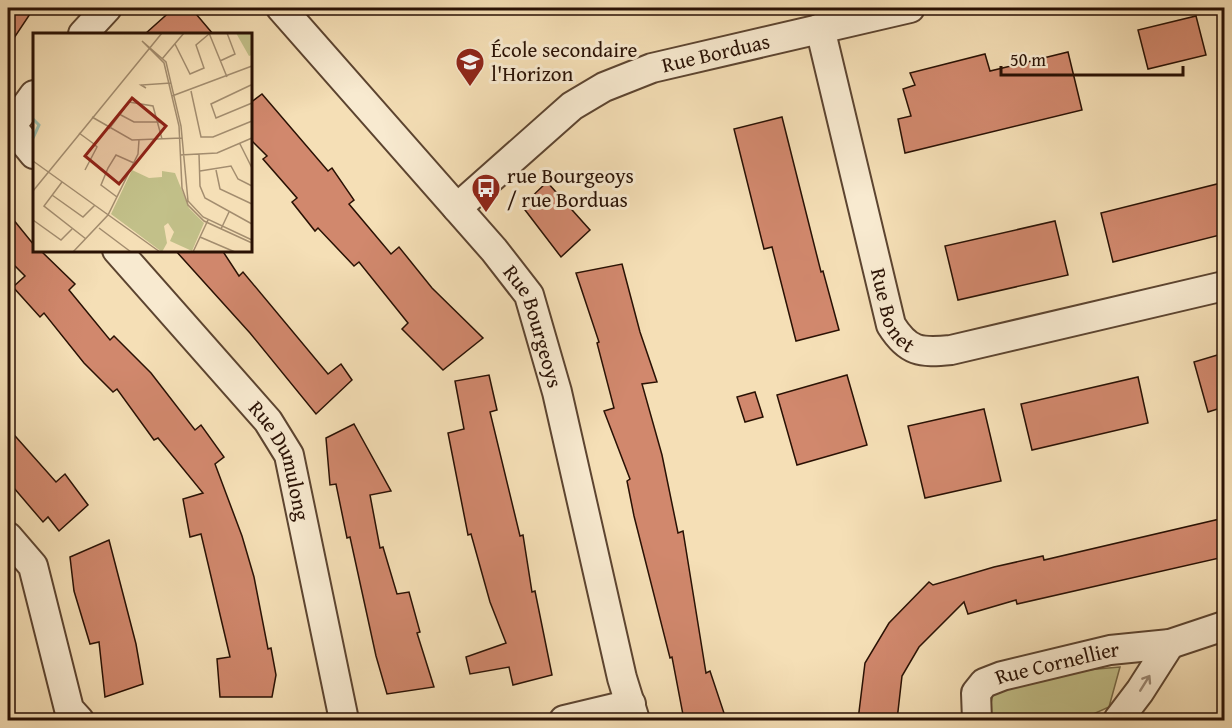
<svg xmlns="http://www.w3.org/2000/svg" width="1232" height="728" viewBox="0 0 1232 728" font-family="'Gentium Book Plus',serif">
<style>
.green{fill:#c2c089;stroke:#766846;stroke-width:1.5}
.building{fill:#d1886d;stroke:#291104;stroke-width:1.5}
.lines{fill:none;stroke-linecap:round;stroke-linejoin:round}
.minor-casing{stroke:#5c4430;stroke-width:32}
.minor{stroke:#f8ead0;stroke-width:28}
.oneway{stroke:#9b8874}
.labels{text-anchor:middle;stroke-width:6;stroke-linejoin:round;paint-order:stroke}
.poi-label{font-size:21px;fill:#291104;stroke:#f8ead0;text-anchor:start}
.street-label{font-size:21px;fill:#291104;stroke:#f8ead0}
.inset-river{fill:none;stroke:#9cbdad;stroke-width:3}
.inset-road{fill:none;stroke:#a38d6f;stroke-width:1.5}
.view{fill:#8f2418;fill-opacity:0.15;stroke:#8f2418;stroke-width:3}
.inset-edge{fill:none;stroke:#291104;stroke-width:3}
</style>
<rect width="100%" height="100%" fill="#f5dfb6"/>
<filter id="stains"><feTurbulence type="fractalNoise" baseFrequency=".00333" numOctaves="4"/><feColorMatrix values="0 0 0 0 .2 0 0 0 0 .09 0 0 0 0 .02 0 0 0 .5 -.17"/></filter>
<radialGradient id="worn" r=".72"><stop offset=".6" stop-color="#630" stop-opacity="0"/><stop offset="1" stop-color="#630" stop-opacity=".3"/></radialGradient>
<path class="green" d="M1120,667L1109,707L1080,720H1000L989,712L993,694C1035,677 1075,670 1120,667Z"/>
<g class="building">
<path d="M8,8H34L8,47Z"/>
<path d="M174,8H191L213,34H145Z"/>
<path d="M1196,16L1206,55L1148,69L1138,30Z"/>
<path d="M1068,52L1082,110L905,153L898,119L911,116L903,89L915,85L910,73L985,54L990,71Z"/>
<path d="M262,94L328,171L332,168L354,200L349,204L391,254L399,247L432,288L483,338L443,370L402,329L408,323L359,262L354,266L318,228L315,231L292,202L297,198L263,159L267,156L250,139V103Z"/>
<path d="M782,117L821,272L823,271L839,330L796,341L772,247L764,249L734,129Z"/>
<path d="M547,182L590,230L561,257L522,206Z"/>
<path d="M1221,183L1224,196V234L1113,262L1101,213Z"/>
<path d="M8,213L34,245V250H40L75,284L69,290L110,340L114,336L151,373L195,430L201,425L224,457L215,464L242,536L254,577L268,649L271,648L276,675L272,697H220L217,659L230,657L201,534L190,537L183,499L203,493L158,438L154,440L117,389L113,392L84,363L44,313L40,317L13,287L25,276L8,259Z"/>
<path d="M1055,221L1068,275L958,300L945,246Z"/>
<path d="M175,250H222L239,276L243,272L328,374L341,364L352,380L316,414L250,333Z"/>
<path d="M622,264L640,332L657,382L642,384L662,455L678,533L683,531L706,673L710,671L725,716L684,720L672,657L670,658L634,516L627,481L630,479L604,411L614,408L597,343L599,342L576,273Z"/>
<path d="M1224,353V407L1208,412L1194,362Z"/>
<path d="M489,375L497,410L490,412L520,536L523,535L532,592L535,591L552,675L513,685L509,667L470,674L466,657L506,643L490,602L471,534L468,535L448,433L464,429L455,381Z"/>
<path d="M847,375L867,445L797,465L777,395Z"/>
<path d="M1138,377L1148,423L1032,450L1021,404Z"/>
<path d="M755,392L763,417L745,422L737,397Z"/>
<path d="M984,409L1001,481L925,498L908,426Z"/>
<path d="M354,424L391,491L370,495L380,548L383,547L397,594L409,592L420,632L417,633L434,687L387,694L376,656L350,537L347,538L336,484L330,485L326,438Z"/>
<path d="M8,428L56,482L65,474L88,505L59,531L48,517L43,522L8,481Z"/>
<path d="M1224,518V557L1017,604L1016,600L968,614L964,602L919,647L902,676L897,720H858L865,663L889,623L929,582L933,585L994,567L1043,556L1044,560Z"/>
<path d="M109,540L136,644L143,684L105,697L99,642L90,644L74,591L70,557Z"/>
</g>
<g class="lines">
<g class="minor-casing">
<g id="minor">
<path id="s1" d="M281,8L494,250L529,295L557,392L622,678L635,720"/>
<path id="s2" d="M820,28L891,325C908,352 920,353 951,350L1224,286"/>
<path d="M83,34L107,8"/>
<path d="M11,126L34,154"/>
<path d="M8,131L34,95"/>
<path id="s3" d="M457,208L572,106L604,87L652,68L910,8"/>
<path id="s4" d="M117,250L268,421L289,455L344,720"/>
<path d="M8,537L33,566L69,709L79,720"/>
<path d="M564,720L631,704"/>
<path id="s5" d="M977,720L976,693L984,683L1002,676L1110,650L1170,644L1224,626"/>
<path d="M1118,720L1140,691L1170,644"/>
</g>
</g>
<use href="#minor" class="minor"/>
</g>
<defs><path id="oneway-shaft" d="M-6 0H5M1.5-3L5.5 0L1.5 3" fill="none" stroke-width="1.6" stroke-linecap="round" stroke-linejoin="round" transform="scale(1.5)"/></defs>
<use class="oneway" href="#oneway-shaft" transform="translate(1145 683) rotate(-58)"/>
<defs>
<g id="school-pin" transform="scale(1.5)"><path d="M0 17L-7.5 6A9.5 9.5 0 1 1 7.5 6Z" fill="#8f2418" stroke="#f8ead0"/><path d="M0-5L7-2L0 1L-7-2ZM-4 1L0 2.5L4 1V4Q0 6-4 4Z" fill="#fff"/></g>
<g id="bus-pin" transform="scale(1.5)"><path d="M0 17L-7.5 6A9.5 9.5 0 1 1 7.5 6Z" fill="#8f2418" stroke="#f8ead0"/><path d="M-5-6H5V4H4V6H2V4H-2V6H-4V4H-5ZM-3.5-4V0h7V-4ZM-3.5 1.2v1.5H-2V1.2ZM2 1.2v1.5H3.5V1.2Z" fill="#fff"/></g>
</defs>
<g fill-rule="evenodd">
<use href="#school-pin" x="470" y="62"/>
<use href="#bus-pin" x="486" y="188"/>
</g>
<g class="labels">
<g class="poi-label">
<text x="491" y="57">École secondaire<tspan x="491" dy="24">l'Horizon</tspan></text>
<text x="507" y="183">rue Bourgeoys<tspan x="507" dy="24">/ rue Borduas</tspan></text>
</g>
<g class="street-label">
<text dy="7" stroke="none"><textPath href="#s3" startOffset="308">Rue Borduas</textPath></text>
<text dy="7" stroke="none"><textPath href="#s2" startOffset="292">Rue Bonet</textPath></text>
<text dy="7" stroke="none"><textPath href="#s1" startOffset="410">Rue Bourgeoys</textPath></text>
<text dy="7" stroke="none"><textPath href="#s4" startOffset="270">Rue Dumulong</textPath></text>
<text dy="7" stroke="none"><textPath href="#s5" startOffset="116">Rue Cornellier</textPath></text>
</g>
</g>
<g transform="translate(33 33)">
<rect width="219" height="219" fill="#f5dfb6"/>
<path d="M203,0H219V22L216,23ZM99,137L116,145L129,144V138L142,140L156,175L171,190L159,218L137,208L141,199L135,190L131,193L134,210L129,219L78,181Z" fill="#c2c089"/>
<path class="inset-river" d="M0,86L6,92L0,105"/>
<path class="inset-road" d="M176,0L194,44M142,11L157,41L171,35L163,12L176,1M129,26L151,0M187,28L202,21L194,0M218,52L178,71L183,85L219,70M113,55L108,52L138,50M158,58L168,104H180L219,88M139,63L219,33M86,81L101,89H127M59,84L99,107L149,105M76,96L96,69L120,73L129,106M46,100L61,111M207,111L219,135M166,121L167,153L172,165L219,191M147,122L184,120L219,105M0,128L127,219M52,137L64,114L61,111M183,137L187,156L219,171M167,138L198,133L205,146L219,153M29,149L11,173L53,206M0,158L129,0M19,162L50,184L62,172M84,164L68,152L75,135L83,122L101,130M0,187L28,207L39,196M66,195L98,219M188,196L196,179M167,204L202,219M219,207L170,184L155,168L148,93L133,29L109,8L131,30L146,93L149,155L155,172L171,188L219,210M40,219L75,182L105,121L106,107M160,219L175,187"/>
<path class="view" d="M99,65L133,93L86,151L52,123Z"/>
<rect width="219" height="219" class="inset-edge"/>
</g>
<rect width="1232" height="728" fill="none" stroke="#f5dfb6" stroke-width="30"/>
<rect x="9" y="9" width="1214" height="710" fill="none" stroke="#291104" stroke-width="3"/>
<rect x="15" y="15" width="1202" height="698" fill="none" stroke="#291104" stroke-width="1.5"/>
<path d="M1001 66v9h182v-9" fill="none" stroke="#291104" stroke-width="3"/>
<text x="1010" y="66" font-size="18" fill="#291104" stroke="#f8ead0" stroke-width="4.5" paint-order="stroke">50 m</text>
<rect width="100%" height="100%" filter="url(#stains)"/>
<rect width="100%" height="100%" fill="url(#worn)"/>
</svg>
